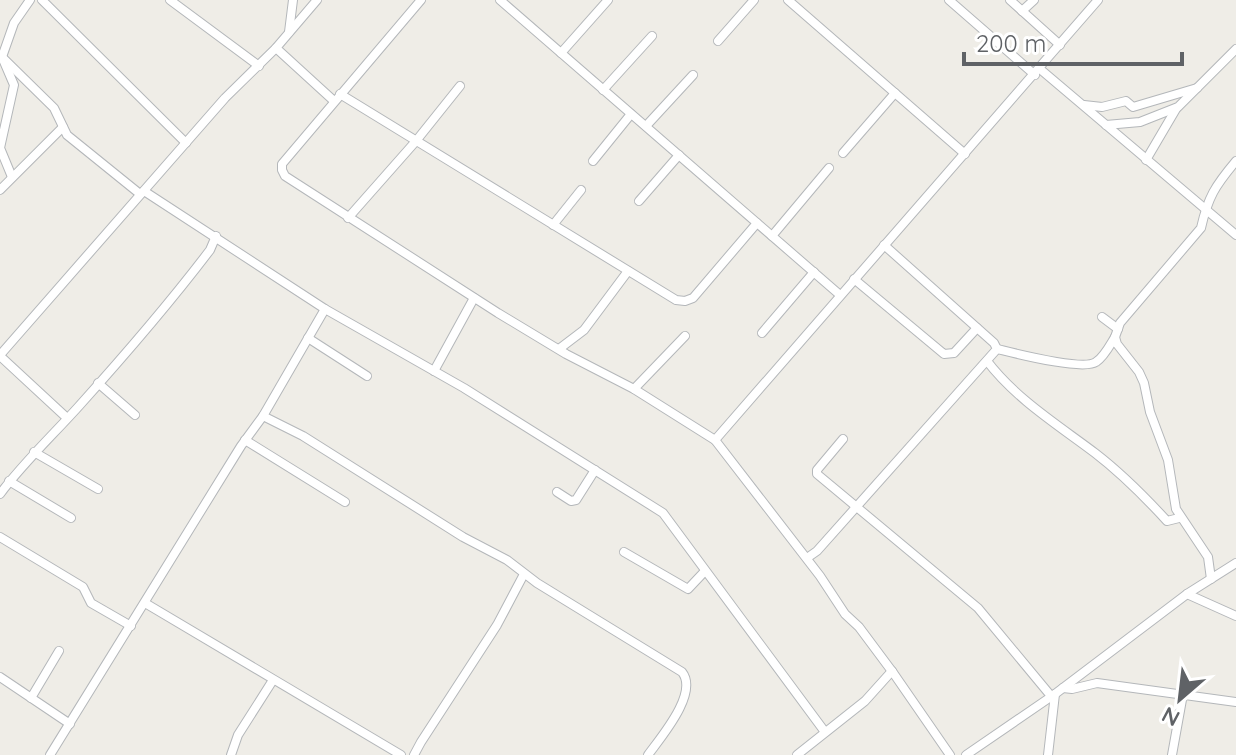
<svg xmlns="http://www.w3.org/2000/svg" width="1236" height="755" viewBox="0 0 1236 755" font-family="Quicksand,sans-serif">
<style>
.lines{fill:none;stroke-linecap:round;stroke-linejoin:round}
.minor-casing{stroke:#b4b7ba;stroke-width:10}
.minor{stroke:#fff;stroke-width:8}
</style>
<rect width="100%" height="100%" fill="#efede7"/>
<g class="lines">
<g class="minor-casing">
<g id="minor">
<path d="M42,0L186,143"/>
<path d="M170,0L259,66"/>
<path d="M421,0L282,164V170L285,176L498,313L566,354L634,389L715,440"/>
<path d="M500,0L840,295"/>
<path d="M788,0L965,154"/>
<path d="M949,0L1035,75"/>
<path d="M1010,0L1060,45"/>
<path d="M1022,11L1034,0"/>
<path d="M289,32L293,0"/>
<path d="M718,41L754,0"/>
<path d="M276,48L334,101"/>
<path d="M561,53L608,0"/>
<path d="M0,55L54,108L67,135L140,194"/>
<path d="M1040,69L1236,235"/>
<path d="M603,90L652,36"/>
<path d="M340,94L676,300L685,301L693,298L757,223"/>
<path d="M1084,105L1102,107L1126,101L1133,107L1197,88"/>
<path d="M1106,125L1140,122L1178,107L1236,49"/>
<path d="M646,126L693,75"/>
<path d="M843,153L895,93"/>
<path d="M1146,160L1176,109"/>
<path d="M593,161L631,114"/>
<path d="M12,177L0,148L14,85L2,57L14,23L30,0"/>
<path d="M0,190L63,127"/>
<path d="M144,191L325,309L464,388L663,513L825,732"/>
<path d="M639,201L679,155"/>
<path d="M348,218L416,141L460,86"/>
<path d="M553,225L581,190"/>
<path d="M772,236L829,168"/>
<path d="M854,279L944,354L954,353L977,328"/>
<path d="M1102,317L1118,329"/>
<path d="M762,333L814,272"/>
<path d="M308,338L367,376"/>
<path d="M559,349L584,330L628,271"/>
<path d="M997,349C1014,353 1083,371 1096,362C1104,357 1110,345 1115,337"/>
<path d="M0,355L225,98L276,48L317,0"/>
<path d="M0,356L67,418"/>
<path d="M987,361C1016,399 1058,425 1095,453C1121,473 1145,497 1167,521L1179,518"/>
<path d="M434,371L474,298"/>
<path d="M98,383L135,415"/>
<path d="M634,389L685,336"/>
<path d="M263,416L303,436L463,537L507,560L537,583L682,672C699,693 661,737 648,755"/>
<path d="M843,439L817,470V474L978,608L1051,696"/>
<path d="M245,440L345,502"/>
<path d="M34,452L98,489"/>
<path d="M9,481L71,518"/>
<path d="M557,492L571,501L576,500L595,470"/>
<path d="M0,494C24,462 52,436 79,406C124,356 169,304 210,250L216,236"/>
<path d="M0,537L83,587L91,603L131,626"/>
<path d="M624,552L688,589L705,571"/>
<path d="M807,558L817,551L997,349L994,343L884,245"/>
<path d="M1211,579L1208,557L1176,509L1168,460L1150,412L1144,383L1139,372L1117,344L1115,337L1120,323L1201,228C1208,197 1215,186 1236,161"/>
<path d="M1187,594L1236,616"/>
<path d="M145,603L401,755"/>
<path d="M0,677L70,724"/>
<path d="M1063,688L1072,689L1097,683L1236,702"/>
<path d="M31,698L59,651"/>
<path d="M50,755L241,446L263,416L325,309"/>
<path d="M231,755L238,735L273,680"/>
<path d="M414,755L421,742L497,625L524,574"/>
<path d="M797,755L865,701L892,671"/>
<path d="M950,755L894,674L859,627L845,614L820,576L715,440L1098,0"/>
<path d="M966,755L1055,694L1187,594L1236,563"/>
<path d="M1048,755L1055,694"/>
<path d="M1172,755L1183,694"/>
</g>
</g>
<use href="#minor" class="minor"/>
</g>
<g transform="translate(1180 699) rotate(208)" stroke="#ffffff" stroke-width="6" paint-order="stroke">
<path d="M0-6L14 30L0 20L-14 30Z" fill="#5f6266"/>
<text y="-12" font-size="22" font-weight="bold" text-anchor="middle" fill="#5f6266">N</text>
</g>
<path d="M964 52v12h218v-12" fill="none" stroke="#5f6266" stroke-width="4"/>
<text x="976" y="52" font-size="24" fill="#5f6266" stroke="#ffffff" stroke-width="6" paint-order="stroke">200 m</text>
</svg>
